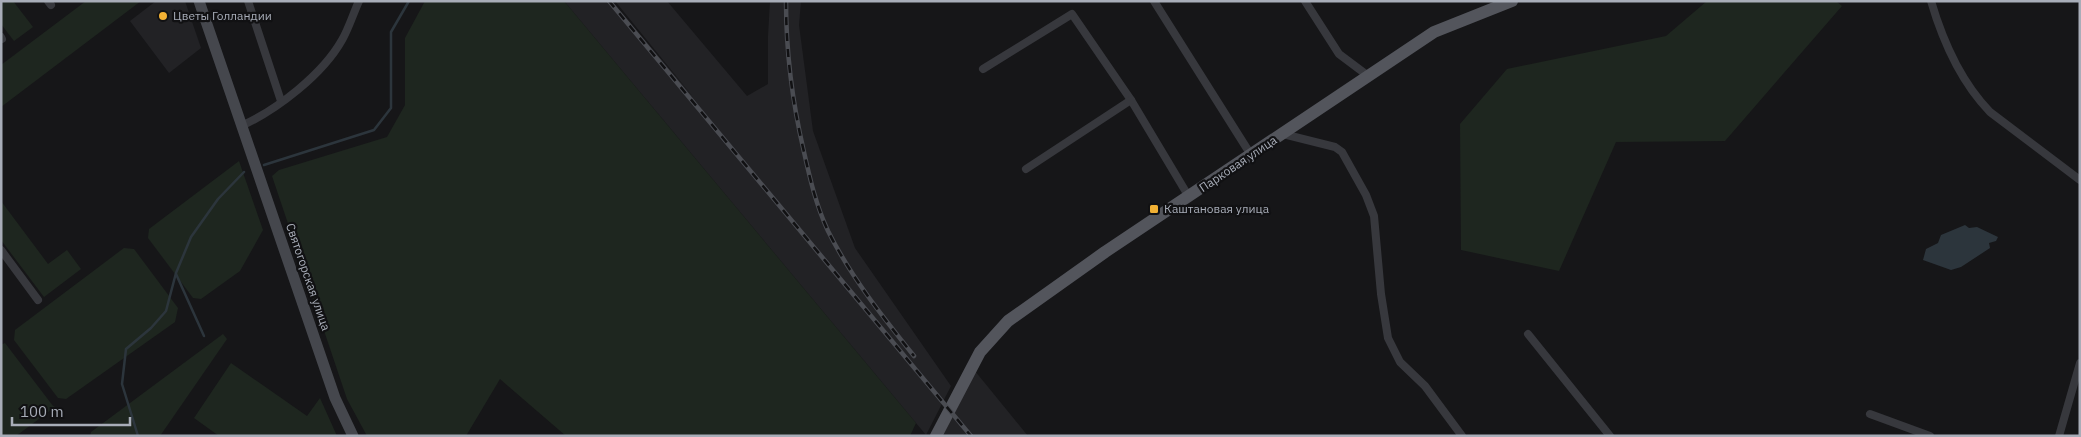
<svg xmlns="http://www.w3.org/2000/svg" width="2081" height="437" viewBox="0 0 2081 437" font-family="'IBM Plex Sans',sans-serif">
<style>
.built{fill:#222225}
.green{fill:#1e261f}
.water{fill:#2c353c}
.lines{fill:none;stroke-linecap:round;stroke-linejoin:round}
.stream{stroke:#2c353c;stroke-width:2.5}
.street{stroke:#37383d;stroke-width:8}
.secondary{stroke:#45474d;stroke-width:11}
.primary{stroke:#53555c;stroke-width:12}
.rail-casing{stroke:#4a4c52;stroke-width:4.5}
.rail{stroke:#111113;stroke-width:2.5;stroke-dasharray:8;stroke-linecap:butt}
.poi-dot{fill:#f2b134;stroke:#111113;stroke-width:2}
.labels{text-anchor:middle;stroke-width:4.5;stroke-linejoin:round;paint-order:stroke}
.poi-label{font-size:12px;fill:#a8adb8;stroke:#111113;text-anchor:start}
.street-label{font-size:12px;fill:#a8adb8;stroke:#111113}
</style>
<rect width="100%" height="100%" fill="#161618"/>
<g class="built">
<path d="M156,1H185L201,48L169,73L130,21Z"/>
<path d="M564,1H612L694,98L615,1H667L747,96L768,84V36L770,1H801L799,25L813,131L855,248L951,386L926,435Z"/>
<path d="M975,371L1028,436H942Z"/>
</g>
<g class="green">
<path d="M1,1H13L33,27L14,41L1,24Z"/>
<path d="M86,1H141L1,107V65Z"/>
<path d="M425,1H564L916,423L910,436H566L500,379L466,436H367L347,399L272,176L279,170L387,137L405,105V38Z"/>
<path d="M1707,1H1836L1842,6L1725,141L1616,142L1559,271L1461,250L1460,124L1507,69L1666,36Z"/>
<path d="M239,161L263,230L240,271L201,299L193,298L148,238L149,229Z"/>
<path d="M1,201L48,264L67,250L81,269L44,297L1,240Z"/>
<path d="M124,248L134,249L178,308L175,322L66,399L58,398L14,340L15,330Z"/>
<path d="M223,334L227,339L160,436H90L91,432Z"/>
<path d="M5,343L53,406L55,407L16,436H1V345Z"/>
<path d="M231,363L307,416L320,398L337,436H219L194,418Z"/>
</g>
<path class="water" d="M1965,225L1969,228L1977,227L1998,237L1996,241L1989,243L1990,248L1961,267L1951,270L1923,260L1926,249L1938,243L1941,235Z"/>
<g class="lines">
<g class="stream">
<path d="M264,165L374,130L391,108V32L409,1"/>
<path d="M176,274L204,336"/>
<path d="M138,436L122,384L126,349L151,328L166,311L176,273L191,237L218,199L244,172"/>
</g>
<g class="street">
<path d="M48,1L51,5"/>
<path d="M248,1L281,101"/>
<path d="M1154,1L1251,155"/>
<path d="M1305,1L1339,54L1367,75"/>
<path d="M1931,1C1943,42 1960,81 1990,112L2080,180"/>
<path d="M1,37L2,39"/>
<path d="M983,69L1072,14L1131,100L1189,197"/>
<path d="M241,126C277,110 323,74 342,40C349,28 353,14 359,1"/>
<path d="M1283,134L1335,147L1342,152L1366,195L1374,216L1381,294L1388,338L1400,362L1425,386L1462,436"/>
<path d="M1026,169L1131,100"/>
<path d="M1,250L38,300"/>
<path d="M1528,334L1610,436"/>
<path d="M1870,414L1930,436"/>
<path d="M2059,436L2080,363"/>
</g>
<path class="secondary" d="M199,1L335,398L353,436"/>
<path class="primary" d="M936,436L980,352L1008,321L1105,252L1434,32L1512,1"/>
<g class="rail-casing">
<g id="rail">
<path d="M609,1L971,436"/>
<path d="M786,1C786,53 792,101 804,152C810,179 816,205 828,231C851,277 882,316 914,356"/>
</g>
</g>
<use href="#rail" class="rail"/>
</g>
<g class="poi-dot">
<circle cx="163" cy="16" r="5"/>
<rect x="1149" y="204" width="10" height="10" rx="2.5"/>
</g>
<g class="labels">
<g class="poi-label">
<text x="173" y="20">Цветы Голландии</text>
<text x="1164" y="213">Каштановая улица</text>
</g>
<g class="street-label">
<text transform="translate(1238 164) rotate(-34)" y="4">Парковая улица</text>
<text transform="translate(308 277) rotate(71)" y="4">Святогорская улица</text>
</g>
</g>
<rect width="2081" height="437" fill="none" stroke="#a8adb8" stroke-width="5"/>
<path d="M12 417v8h118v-8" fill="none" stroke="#a8adb8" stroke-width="2.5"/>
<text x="20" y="417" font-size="15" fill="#a8adb8" stroke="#111113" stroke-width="4" paint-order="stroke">100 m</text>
</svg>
